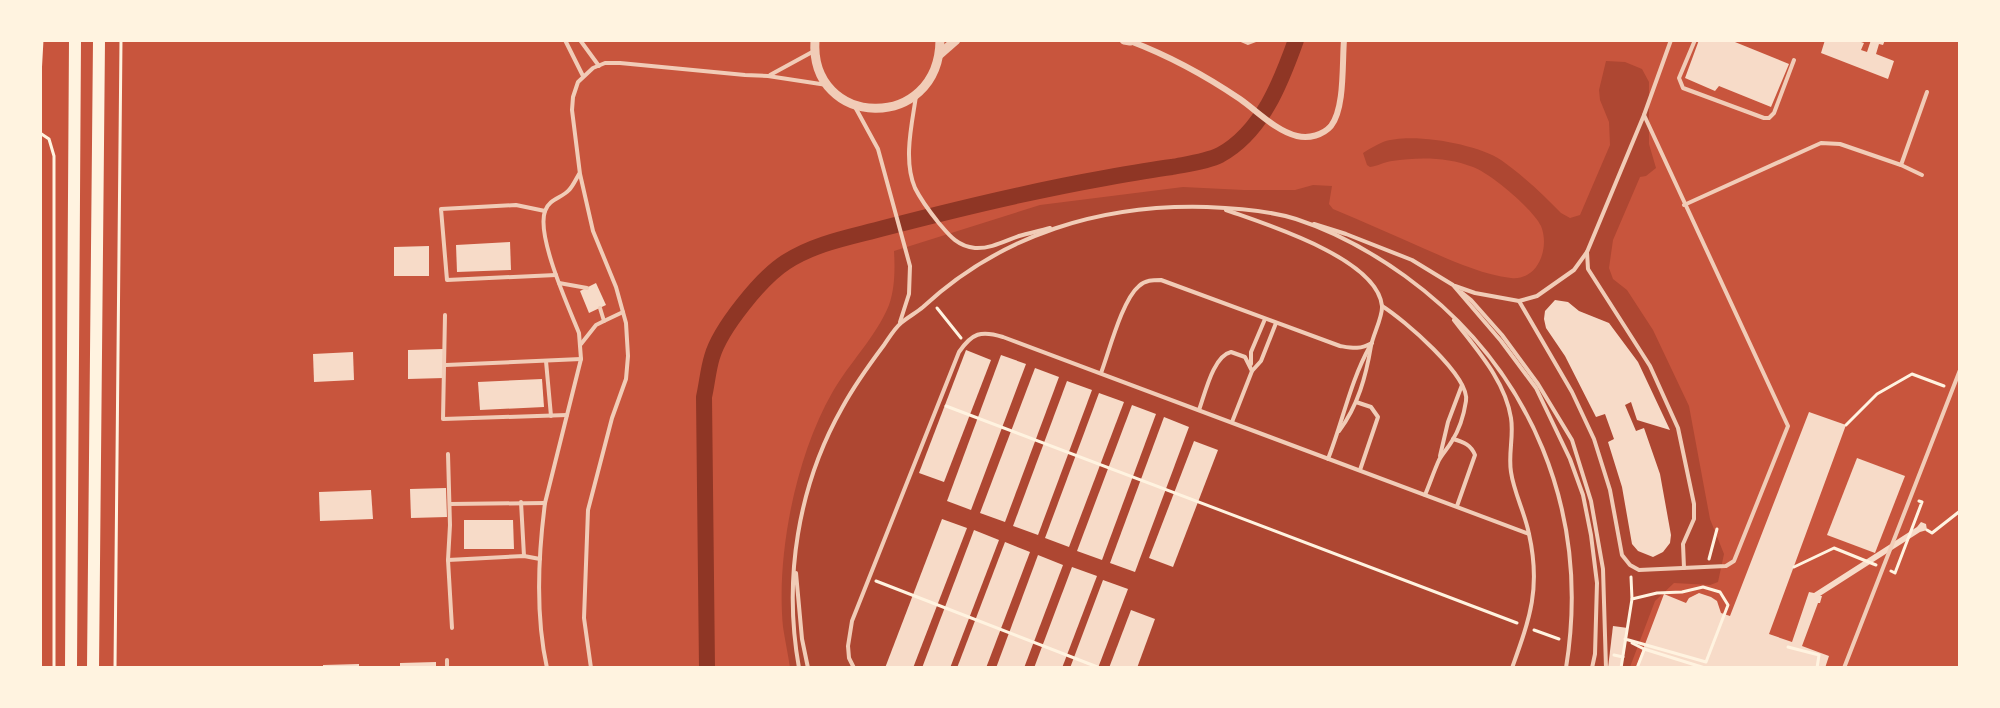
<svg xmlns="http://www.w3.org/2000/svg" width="2000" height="708" viewBox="0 0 2000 708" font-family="Signika,sans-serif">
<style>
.green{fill:#ae4732}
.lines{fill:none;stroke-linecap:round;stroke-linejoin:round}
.canal{stroke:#8f3625;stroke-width:16}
.building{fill:#f7dbc8}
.path{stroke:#fff3e0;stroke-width:3}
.service{stroke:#f1ccb7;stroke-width:4}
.minor{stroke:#f1ccb7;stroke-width:6}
.tertiary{stroke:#f1ccb7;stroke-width:9}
.trunk{stroke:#fff3e0;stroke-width:12}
</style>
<rect width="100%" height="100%" fill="#c8553d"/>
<path class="green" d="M1606,61L1625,62L1642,69L1649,82V144L1656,168L1646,176L1640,177L1613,240L1609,268L1613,279L1627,290L1653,330L1689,406L1710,519L1724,554L1718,582L1710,585L1674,583L1655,601L1630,667L790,668C788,654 785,640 783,627C776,554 796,456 832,393C849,363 876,337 889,305C895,288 895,268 894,251L1040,205L1183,187L1244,190H1295L1313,185L1332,186L1329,204L1333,209C1364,222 1394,235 1425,249C1453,261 1480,274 1511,278C1538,281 1550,248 1541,226C1533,209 1490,173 1473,167C1447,157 1419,157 1392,161C1384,162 1378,166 1370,167L1367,165L1363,153C1369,149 1376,145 1383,142C1411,132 1477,144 1501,160C1521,174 1544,195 1561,213L1570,218L1580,215L1610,145L1609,122L1600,100L1599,90Z"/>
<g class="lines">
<path class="canal" d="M707,668L704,397C707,384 708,370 712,357C720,329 761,278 786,262C815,243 851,237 884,228C957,209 1031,191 1105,178C1127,174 1149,170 1172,167C1187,164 1206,162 1220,155C1262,132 1281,82 1296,40"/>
</g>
<g class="building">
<path d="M1699,40H1730L1789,64L1771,107L1719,86L1715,91L1685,78Z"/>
<path d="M1825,40H1855L1864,43L1861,50L1867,52L1871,40H1885L1883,45L1879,44L1876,54L1894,61L1888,79L1821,53Z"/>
<path d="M510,242L511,270L457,272L456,245Z"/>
<path d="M429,246V276H394V247Z"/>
<path d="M596,283L606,305L589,313L580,291Z"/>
<path d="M1555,300L1568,302L1579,311L1609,323L1638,362L1670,430L1637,420L1631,402L1625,405L1636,431L1644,428L1660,474L1671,535L1670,543L1663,552L1653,557L1638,551L1632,544L1622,487L1608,442L1614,439L1605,414L1596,417L1565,356L1546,328L1544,319L1545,311Z"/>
<path d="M443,349L444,378L408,379V350Z"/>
<path d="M966,350L991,360L944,482L919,473Z"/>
<path d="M353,352L354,380L314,382L313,354Z"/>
<path d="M1001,355L1026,364L971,510L947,501Z"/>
<path d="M1035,368L1059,377L1005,522L980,513Z"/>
<path d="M542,379L544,407L480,410L478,382Z"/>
<path d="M1067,381L1092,390L1038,535L1013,526Z"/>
<path d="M1099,393L1124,402L1069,547L1045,538Z"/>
<path d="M1132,405L1156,414L1102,560L1077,551Z"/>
<path d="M1809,412L1846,425L1769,634L1792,642L1809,592L1814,593L1917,527L1921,522L1926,524L1927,530L1920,532L1820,596H1822L1820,603H1818L1802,646L1829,656L1825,668H1636L1664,594L1686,603L1689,598L1699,593L1711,597L1717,601L1721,613L1730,616Z"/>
<path d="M1164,417L1189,427L1135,572L1110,563Z"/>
<path d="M1194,441L1218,450L1173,567L1149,558Z"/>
<path d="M1857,458L1905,476L1875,553L1827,535Z"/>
<path d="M446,488L447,517L411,518L410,489Z"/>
<path d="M371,490L373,519L320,521L319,492Z"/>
<path d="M942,519L967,528L913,668H885Z"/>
<path d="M464,520H513L514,549H464Z"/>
<path d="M974,530L999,540L950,668H922Z"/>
<path d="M1005,542L1030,552L986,668H957Z"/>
<path d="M1038,555L1063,565L1024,668H996Z"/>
<path d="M1072,567L1097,576L1062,668H1034Z"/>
<path d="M1103,580L1128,589L1098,668H1070Z"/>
<path d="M1131,610L1155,619L1137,668H1109Z"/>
<path d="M1613,626L1628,628L1622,668H1608Z"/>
<path d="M436,662V668H400V663Z"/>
<path d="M359,664V668H323V665Z"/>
</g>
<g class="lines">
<g class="path">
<path d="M40,76L42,40"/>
<path d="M40,133L49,139L54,156V668"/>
<path d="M937,308L961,338"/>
<path d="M946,406L1517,623"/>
<path d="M1846,425L1877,394L1912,374L1944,386"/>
<path d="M1927,530L1932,533L1960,511"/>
<path d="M1709,559L1717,529"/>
<path d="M1794,567L1834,548L1876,565"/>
<path d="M1891,571L1895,573L1922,502L1919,501"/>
<path d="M1631,577L1632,599"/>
<path d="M876,581L1100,668"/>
<path d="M1534,630L1559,639"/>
<path d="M1632,643L1644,649L1705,668"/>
<path d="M1788,647L1819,655L1817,668"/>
<path d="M1614,655L1623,657"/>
<path d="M115,668L121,40"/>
<path d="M1621,668L1632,599L1657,593L1682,592L1703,587L1720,592L1728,605L1706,662L1625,639"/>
<path d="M1637,668L1644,650"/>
</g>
<g class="service">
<path d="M565,40L583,76"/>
<path d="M580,40L599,66"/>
<path d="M1241,40L1248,43L1256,40"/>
<path d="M1695,40L1679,78L1683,88L1764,118H1769L1774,113L1794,60"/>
<path d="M770,75L814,51"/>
<path d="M916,96C912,124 903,160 915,188C921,200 930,212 938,222C949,235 957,246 975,248C990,249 1005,241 1019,236C1029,233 1040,231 1050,228"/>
<path d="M854,105L878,149L910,266L909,294L900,322"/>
<path d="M1901,165L1922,175"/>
<path d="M1684,205L1821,143L1840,144L1901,165L1927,92"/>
<path d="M1226,210C1265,224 1377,258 1382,306C1383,316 1373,335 1371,346C1366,376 1358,406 1339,431"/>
<path d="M545,211L516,205L441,209L447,280L556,275"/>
<path d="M1314,224L1346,234L1412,260L1453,285L1501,341L1536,388L1570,459L1583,495L1591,535L1597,583L1595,654L1592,668"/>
<path d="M1587,252L1588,269L1650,366L1678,428L1694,504V519L1683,544L1684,568"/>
<path d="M559,283L587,288"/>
<path d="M1455,286L1475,293L1519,301L1537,296L1574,270L1587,252L1644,115L1671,40"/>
<path d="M1461,292L1471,300L1502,335L1538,384L1572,440L1591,501L1603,569L1606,668"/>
<path d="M1519,301L1572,392L1594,439L1610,490L1622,555L1630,565L1639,570L1726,566L1734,561L1788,426L1644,115"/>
<path d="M1382,306C1403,319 1470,376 1466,401C1464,414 1459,430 1452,441C1448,448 1443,453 1439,460C1434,471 1430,483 1425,495"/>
<path d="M445,315L443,419L567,415"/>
<path d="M1454,320C1476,349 1505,380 1511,418C1514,436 1508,454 1511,472C1514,493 1525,513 1529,534C1541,588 1530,618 1512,668"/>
<path d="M604,321L623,312"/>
<path d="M581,344L596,325L604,321L600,308"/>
<path d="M546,361L551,416"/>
<path d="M1251,364V352L1265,319"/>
<path d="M446,365L581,359"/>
<path d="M1101,373C1109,352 1122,300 1139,286C1145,280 1153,280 1161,280L1340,346C1352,348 1360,350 1372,343"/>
<path d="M1356,402L1371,407L1378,417L1360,470"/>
<path d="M1199,410C1205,394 1213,356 1231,352L1245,357L1252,371"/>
<path d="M1232,422L1252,371L1261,361L1276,323"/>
<path d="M1453,439C1464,442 1471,445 1475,455L1457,506"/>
<path d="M448,454L450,525L448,560L452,628"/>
<path d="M1440,456L1448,422L1462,385"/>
<path d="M1328,459C1343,421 1350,382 1370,346"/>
<path d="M521,502L524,556"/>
<path d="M450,504L545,503"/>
<path d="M448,560L524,556L540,559"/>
<path d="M796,573L802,639L808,668"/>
<path d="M447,660V668"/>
<path d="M547,668C535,614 538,557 545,503L581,359L579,333C569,308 536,236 545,211C549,199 562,198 569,190C573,186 576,179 579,174"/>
<path d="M591,668L584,618L588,510L612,418L626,379L628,356L626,323L616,287L593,231L580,174L572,110L573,97L578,82L593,68L605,63H620L745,75L768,76L827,85"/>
<path d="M799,668C783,579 798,486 842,408C854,386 869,365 884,345C889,338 894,329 901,323C908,317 916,313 923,307C1002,234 1101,204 1207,207C1236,208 1267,210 1296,219C1333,231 1373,253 1405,276C1532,368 1591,513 1566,668"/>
<path d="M854,668L849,658L848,646L852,621L959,352C972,333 981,330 1003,337L1529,534"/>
<path d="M1844,668L1960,370"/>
</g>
<path class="minor" d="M1130,41C1167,55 1206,76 1240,99C1257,111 1276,131 1297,136C1309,139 1323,135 1331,126C1345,108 1342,63 1344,40"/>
<g class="tertiary">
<path d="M815,40C809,129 939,133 940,40"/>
<path d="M1124,40L1130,41"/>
<path d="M940,54L956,40"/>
</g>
<g class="trunk">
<path d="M71,668L75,40"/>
<path d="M93,668L99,40"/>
</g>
</g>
<rect width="2000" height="708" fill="none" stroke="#fff3e0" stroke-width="84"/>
</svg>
